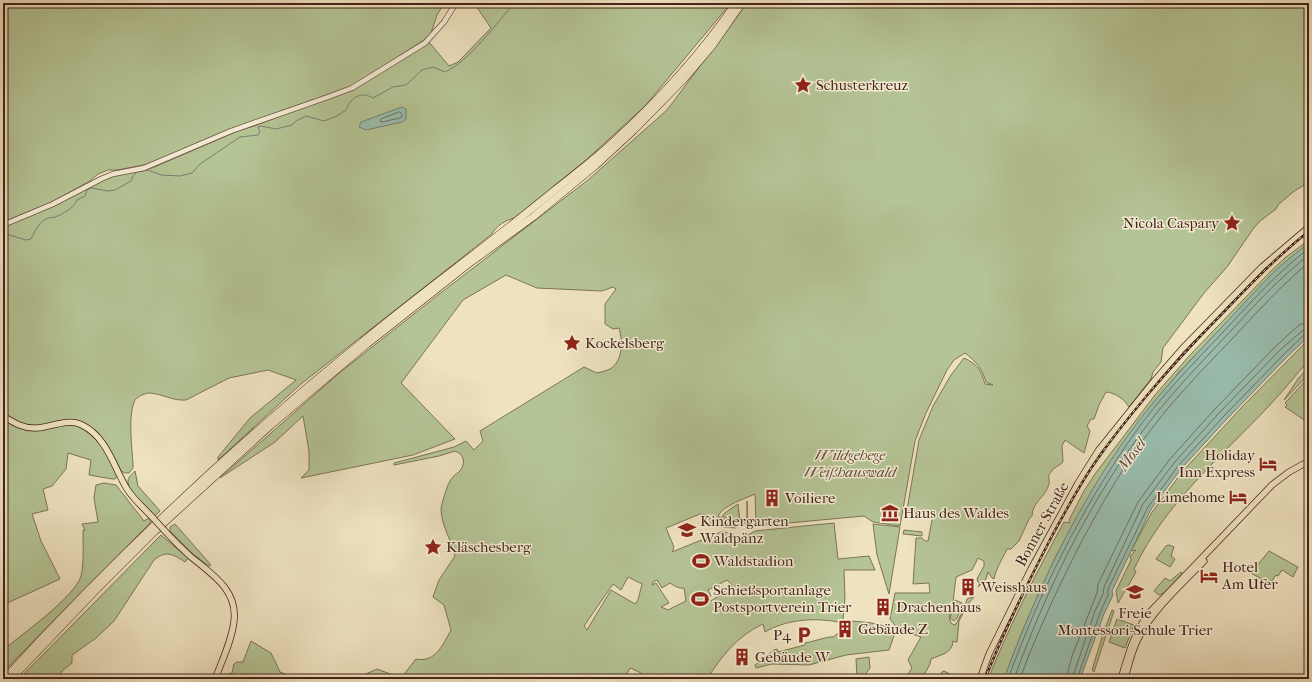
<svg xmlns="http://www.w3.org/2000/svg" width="1312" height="682" viewBox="0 0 1312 682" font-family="'IM FELL French Canon',serif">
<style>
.green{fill:#b5c495;stroke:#7d7456;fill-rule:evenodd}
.water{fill:#99beaf;stroke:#778072}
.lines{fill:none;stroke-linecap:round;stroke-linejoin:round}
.shore{stroke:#6f7063;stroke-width:1}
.stream{stroke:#778072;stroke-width:1}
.minor-casing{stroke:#6f5341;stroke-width:6}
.major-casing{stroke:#452317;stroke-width:7}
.highway-casing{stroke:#452317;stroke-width:8}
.minor{stroke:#f4ecd5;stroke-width:4.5}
.major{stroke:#eee2bf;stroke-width:5.5}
.highway{stroke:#eee2bf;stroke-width:7}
.rail-casing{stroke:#452317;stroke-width:2.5}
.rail{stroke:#f4ecd5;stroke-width:1;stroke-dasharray:3;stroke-linecap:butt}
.major-bridge-casing{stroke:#452317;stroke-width:7;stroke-linecap:butt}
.major-bridge{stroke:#eee2bf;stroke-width:5.5}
.labels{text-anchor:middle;stroke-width:3;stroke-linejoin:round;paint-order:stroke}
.poi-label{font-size:15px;fill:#452317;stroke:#f4ecd5;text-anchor:start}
.park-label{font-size:15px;font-style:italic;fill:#614b36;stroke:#f4ecd5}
.street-label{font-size:15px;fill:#452317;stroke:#f4ecd5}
.water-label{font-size:16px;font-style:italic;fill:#5a4a3d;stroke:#f4ecd5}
</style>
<rect width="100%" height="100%" fill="#eee2bf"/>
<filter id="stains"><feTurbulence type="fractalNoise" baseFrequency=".005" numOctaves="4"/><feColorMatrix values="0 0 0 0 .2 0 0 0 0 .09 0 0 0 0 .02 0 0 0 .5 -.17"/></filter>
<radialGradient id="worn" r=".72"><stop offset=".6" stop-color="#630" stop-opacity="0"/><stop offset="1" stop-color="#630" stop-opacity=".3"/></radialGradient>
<g class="green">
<path d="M3,3H442L443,5L437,15L430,36L351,87L286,109L218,135L149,164L117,170H108L98,174L90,181L50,203L3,222Z"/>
<path d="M474,3H731L645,106L586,160L514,218C506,220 496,226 492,234L301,384L218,460V457L250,418L296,380L268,370L229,378L186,400C173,401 162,394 150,393C144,393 136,397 134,402C128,418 132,447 133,464V468L129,473H125L121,471C109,447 96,419 65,420C71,427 75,424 82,427C100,436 109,459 117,476L115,479H112L89,475L91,460L68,453L66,469L52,486L43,489L48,510L32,514L41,541L60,579L3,605V226L104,178L152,168L240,130L257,125L346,91L429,42L449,66L458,62L491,28Z"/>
<path d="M746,3H1309V182L1293,192L1278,205L1276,209L1260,221L1253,229L1227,267L1204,293L1163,348L1161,362L1153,372L1151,379L1129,407C1124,399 1116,393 1106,392L1099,405L1094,419H1091L1087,426L1090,431L1084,453L1065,440L1062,446L1063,462C1059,466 1054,467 1051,472C1047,476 1050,479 1049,484C1046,497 1032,502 1032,516L1029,519L1019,541L1011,549H1007C1003,558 996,568 994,579L992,578L988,572L986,579L978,587L980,583L978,582L977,579L984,566V561L978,558L972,570L956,577L952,610L949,617L951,623L954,625L956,624L965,607L967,599L975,596L968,604L959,621L957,642H955L953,641C953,653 940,655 931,659L930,664L922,679H905L912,668L908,660L921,637L898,629L890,619L895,593H930L929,583L913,584L916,538H922L925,541H928L933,515L907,510L919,440L933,406L951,375L964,358C977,364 981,370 985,384L993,385L986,382C982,368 976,362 965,353L954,360L947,370L926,413L915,441L900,526L873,522L864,516L756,526L755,494C744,499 724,505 718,516L735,524L736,528L712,526L708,515L700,514L666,528L674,547L672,552L721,532C729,532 734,534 739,540L755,531L834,523L838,559L869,556L875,570H844L845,599L843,620L847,624C820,617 789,618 765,632L763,624C737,636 722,656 707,679H641V673L630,668L624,679H355L377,669L401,678L416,659C436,663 443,644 451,630L444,605L433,597L439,580L455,556C452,541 441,525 441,509C442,503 444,496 446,491C447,486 450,480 453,477C455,474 458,473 460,471C466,463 464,454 455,451L439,456L394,465V463L454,447L466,441L474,450L483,441L480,431L584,367L597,373C601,372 606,371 610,369C623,361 623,342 619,328L613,329L605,324V304L616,289L613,287L602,291L537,288L506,275L463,300L401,383L455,439L413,455L301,478L309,470V451L303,416L275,442L220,478L338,374L438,295L588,180L667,110L737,17ZM628,577L642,584L638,600L635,604L611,590L587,630L584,626L613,584L621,590ZM657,580L662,588L670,583C674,586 680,589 684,588L686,601L668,610L661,607L669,603L656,583L652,585L653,582ZM727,580L732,585L730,588L711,601L709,597L711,596L708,590Z"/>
<path d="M1309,240V243L1272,275L1178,373L1129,435L1073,524L1054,560L1022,632L1004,679H988C1010,625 1036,573 1064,522L1070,523L1069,520L1084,491L1095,474L1155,395L1190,355L1270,272L1286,257Z"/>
<path d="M1309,339V360C1296,375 1283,391 1269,406C1221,457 1165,503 1134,569L1136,572L1118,603L1116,591L1131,560L1130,556L1136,550L1131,551L1152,512L1183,471L1241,408Z"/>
<path d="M1309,366L1308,375L1284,400L1298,379Z"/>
<path d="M1309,377V423L1285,407L1287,405L1285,403Z"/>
<path d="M135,471L138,486L160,511L155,516C148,509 127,491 128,481C128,477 132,474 135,471Z"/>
<path d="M104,483L116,485L144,521L149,518L151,522L3,672V650C21,635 75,597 81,576C84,565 83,542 83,530H85L82,524L98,522L94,498L96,485Z"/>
<path d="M747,501L748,527L722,516L726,512L738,504L740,521L747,523Z"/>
<path d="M175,524L211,565L209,566L194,555L170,531V527Z"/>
<path d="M873,524L900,527L889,594L877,555Z"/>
<path d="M904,530L922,532V536L903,534Z"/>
<path d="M161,535L188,558L185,562C173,554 166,550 154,560L114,621L96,638L72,655V663L61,672L59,679H19Z"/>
<path d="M1169,545L1174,547L1171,556L1175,559L1170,567L1156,559L1166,546Z"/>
<path d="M1269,551L1298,567L1293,577L1282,570L1278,576L1276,575L1270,584L1251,573Z"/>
<path d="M1181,572L1182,574L1164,593L1159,595L1154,591L1165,578L1170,581Z"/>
<path d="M955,600L962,603L963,605L957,618L954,621L950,618L953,610Z"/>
<path d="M1112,610L1114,611L1094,672L1092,670L1103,634Z"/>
<path d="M1117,619L1134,625L1125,648L1109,642Z"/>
<path d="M852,621C870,623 881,622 895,633L889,650L846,655L809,665L772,664L756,668L755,665L774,650L777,649L778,652L805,645V643C812,642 829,636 833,637L840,632L848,633Z"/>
<path d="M251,641L271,653L280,672L297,679H226L228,674L232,673L234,664L237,662H243Z"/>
<path d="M869,657L870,668L864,676L857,677L856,659Z"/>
<path d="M944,671L950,674L952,679H939L942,672Z"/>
</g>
<g class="water">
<path d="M402,107L406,109V119L402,122L366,130L359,127L361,122Z"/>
<path d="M1309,243V336L1287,357L1226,420L1181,469L1151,509L1112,591L1113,595L1104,614L1080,679H1004C1035,594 1076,507 1129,434C1156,396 1188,363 1220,329C1237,311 1254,292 1272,274C1283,263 1296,253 1309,243Z"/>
</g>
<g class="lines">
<g class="shore">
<path d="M400,112L402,114V117L400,118L382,122L380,121L381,119Z"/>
<path d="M1008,679C1039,594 1080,511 1132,437C1159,398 1192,365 1225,330C1252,301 1277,273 1309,248"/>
<path d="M1014,679C1044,596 1084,512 1136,440C1163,402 1195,369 1227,335C1253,307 1279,278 1309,255"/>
<path d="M1020,679C1029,653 1040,629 1051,604C1077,548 1105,494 1141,443C1168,405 1200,372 1232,339C1257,312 1281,286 1309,262"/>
<path d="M1066,679L1072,656L1097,593L1098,584L1138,502L1170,459L1215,409L1276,346L1299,325L1309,322"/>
<path d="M1072,679L1095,611L1103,594L1104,587L1143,504L1174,463L1219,413L1280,350L1302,331L1309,328"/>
<path d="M1077,679L1100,613L1108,595V589L1148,507L1178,466L1223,417L1284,354L1305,334L1309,333"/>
</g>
<path class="stream" d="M3,233L26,240L31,239C34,233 39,222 46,219C49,217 52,218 55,217C63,214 74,208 77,200L85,196L87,190L91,188L108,191L115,190L131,181L133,176L137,172L148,170L161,175L180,176L192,173L200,164L240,137L258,135L260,132L258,127L261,126L276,129L292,125L296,121L306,116L324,121L337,116L346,110C351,97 361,91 373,98L393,87L406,85L422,70L433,67L445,72C467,63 498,22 514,3"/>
<g class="minor-casing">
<path id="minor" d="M3,225L53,204L101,179L113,174L144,168L231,131L328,97L352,88L425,43L444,22L456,3"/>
</g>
<g class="major-casing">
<g id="major">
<path d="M3,416C14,423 24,429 37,428C51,427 68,418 82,425C107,437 114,468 127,489C134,500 145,509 154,519"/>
<path d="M164,530C172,539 181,548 190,556C210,573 238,589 234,621C232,640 222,661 215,679"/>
<path d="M1125,678C1129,664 1132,650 1139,637C1154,609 1182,584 1204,561"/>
<path d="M710,679H711"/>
<path d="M980,679L989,654L1031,569L1078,483L1098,451L1155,380L1182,349L1262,267L1309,227"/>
<path d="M1121,679C1128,655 1134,632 1150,612L1272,485L1289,472L1309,461"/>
</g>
</g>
<g class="highway-casing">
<g id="highway">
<path d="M4,679C115,558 235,445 362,342C425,290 492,242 555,190C575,174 595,159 613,142C659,100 701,54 736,3"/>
<path d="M11,679L94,592L155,531L271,425L367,344L467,265L533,217L595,166L634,130L684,79L712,46L742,3"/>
</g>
</g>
<use href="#minor" class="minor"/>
<use href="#major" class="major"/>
<use href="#highway" class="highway"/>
<g class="rail-casing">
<path id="rail" d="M985,679C1005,629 1028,582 1053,534C1066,510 1079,486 1094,464C1130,412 1173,364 1217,319C1247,288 1275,258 1309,231"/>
</g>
<use href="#rail" class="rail"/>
<g class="major-bridge-casing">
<path id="major-bridge" d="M154,519L164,530"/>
</g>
<use href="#major-bridge" class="major-bridge"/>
</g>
<defs>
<g id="sight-bare" transform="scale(1.38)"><path d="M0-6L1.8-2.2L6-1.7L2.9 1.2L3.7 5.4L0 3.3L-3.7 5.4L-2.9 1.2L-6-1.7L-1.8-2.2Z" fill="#8f2418" stroke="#f4ecd5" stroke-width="2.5" paint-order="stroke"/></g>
<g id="hotel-bare" transform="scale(1.38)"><path d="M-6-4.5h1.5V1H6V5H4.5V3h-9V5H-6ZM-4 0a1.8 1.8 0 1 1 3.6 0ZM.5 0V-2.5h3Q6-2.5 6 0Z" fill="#8f2418" stroke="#f4ecd5" stroke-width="2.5" paint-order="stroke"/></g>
<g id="building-bare" transform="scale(1.38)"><path d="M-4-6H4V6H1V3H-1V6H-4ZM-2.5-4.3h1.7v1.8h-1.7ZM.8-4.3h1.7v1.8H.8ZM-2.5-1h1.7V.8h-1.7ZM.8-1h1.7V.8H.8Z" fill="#8f2418" stroke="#f4ecd5" stroke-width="2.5" paint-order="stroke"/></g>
<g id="museum-bare" transform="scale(1.38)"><path d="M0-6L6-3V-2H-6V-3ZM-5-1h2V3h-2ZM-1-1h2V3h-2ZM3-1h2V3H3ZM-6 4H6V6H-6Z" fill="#8f2418" stroke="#f4ecd5" stroke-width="2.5" paint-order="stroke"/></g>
<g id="school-bare" transform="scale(1.38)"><path d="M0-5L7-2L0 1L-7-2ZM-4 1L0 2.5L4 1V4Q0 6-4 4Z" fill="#8f2418" stroke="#f4ecd5" stroke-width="2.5" paint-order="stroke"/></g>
<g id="stadium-bare" transform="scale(1.38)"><path d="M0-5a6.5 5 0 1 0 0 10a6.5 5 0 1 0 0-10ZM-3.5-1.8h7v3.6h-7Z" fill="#8f2418" stroke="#f4ecd5" stroke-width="2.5" paint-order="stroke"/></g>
<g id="parking-bare" transform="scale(1.38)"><path d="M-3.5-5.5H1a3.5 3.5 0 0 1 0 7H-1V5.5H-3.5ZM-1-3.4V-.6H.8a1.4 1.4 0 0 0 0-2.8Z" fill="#8f2418" stroke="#f4ecd5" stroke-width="2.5" paint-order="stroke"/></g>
</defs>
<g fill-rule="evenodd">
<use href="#sight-bare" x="803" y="85"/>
<use href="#sight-bare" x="1232" y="223"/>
<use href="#sight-bare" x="572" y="343"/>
<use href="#hotel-bare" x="1268" y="464"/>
<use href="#hotel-bare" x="1238" y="497"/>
<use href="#building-bare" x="772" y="498"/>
<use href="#museum-bare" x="890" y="513"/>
<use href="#school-bare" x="687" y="530"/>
<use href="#sight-bare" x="433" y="547"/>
<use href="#stadium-bare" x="701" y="561"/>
<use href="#hotel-bare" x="1209" y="576"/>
<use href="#building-bare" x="968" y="587"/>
<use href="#school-bare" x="1135" y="592"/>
<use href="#stadium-bare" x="700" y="599"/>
<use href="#building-bare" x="883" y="607"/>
<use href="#building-bare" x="845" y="629"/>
<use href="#parking-bare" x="804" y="635"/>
<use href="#building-bare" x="742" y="657"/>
</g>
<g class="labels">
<g class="poi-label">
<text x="816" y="90">Schusterkreuz</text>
<text x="1219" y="228" text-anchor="end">Nicola Caspary</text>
<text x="585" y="348">Kockelsberg</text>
<text x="1255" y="460" text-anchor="end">Holiday<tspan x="1255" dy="17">Inn Express</tspan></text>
<text x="1225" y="502" text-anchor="end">Limehome</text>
<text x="785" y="503">Voiliere</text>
<text x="903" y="518">Haus des Waldes</text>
<text x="700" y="526">Kindergarten<tspan x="700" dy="17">Waldpänz</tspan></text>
<text x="446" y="552">Kläschesberg</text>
<text x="714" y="566">Waldstadion</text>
<text x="1222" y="572">Hotel<tspan x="1222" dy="17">Am Ufer</tspan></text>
<text x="981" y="592">Weisshaus</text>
<text x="713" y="595">Schießsportanlage<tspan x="713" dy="17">Postsportverein Trier</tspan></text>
<text x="896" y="612">Drachenhaus</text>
<text x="1135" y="618" text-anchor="middle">Freie<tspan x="1135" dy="17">Montessori-Schule Trier</tspan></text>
<text x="858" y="634">Gebäude Z</text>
<text x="791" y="640" text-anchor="end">P4</text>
<text x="755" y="662">Gebäude W</text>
</g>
<g class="park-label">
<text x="850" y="460">Wildgehege<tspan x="850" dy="17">Weißhauswald</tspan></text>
</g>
<g class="street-label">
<text transform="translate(1042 524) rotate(-61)" y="5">Bonner Straße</text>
</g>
<g class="water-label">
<text transform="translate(1131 454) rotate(-53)" y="6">Mosel</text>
</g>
</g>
<rect width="1312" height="682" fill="none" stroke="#eee2bf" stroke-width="16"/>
<rect x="4" y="4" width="1304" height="674" fill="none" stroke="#452317" stroke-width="2"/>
<rect x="8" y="8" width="1296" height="666" fill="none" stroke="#452317"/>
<rect width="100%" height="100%" filter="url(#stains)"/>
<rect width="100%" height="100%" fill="url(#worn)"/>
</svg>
